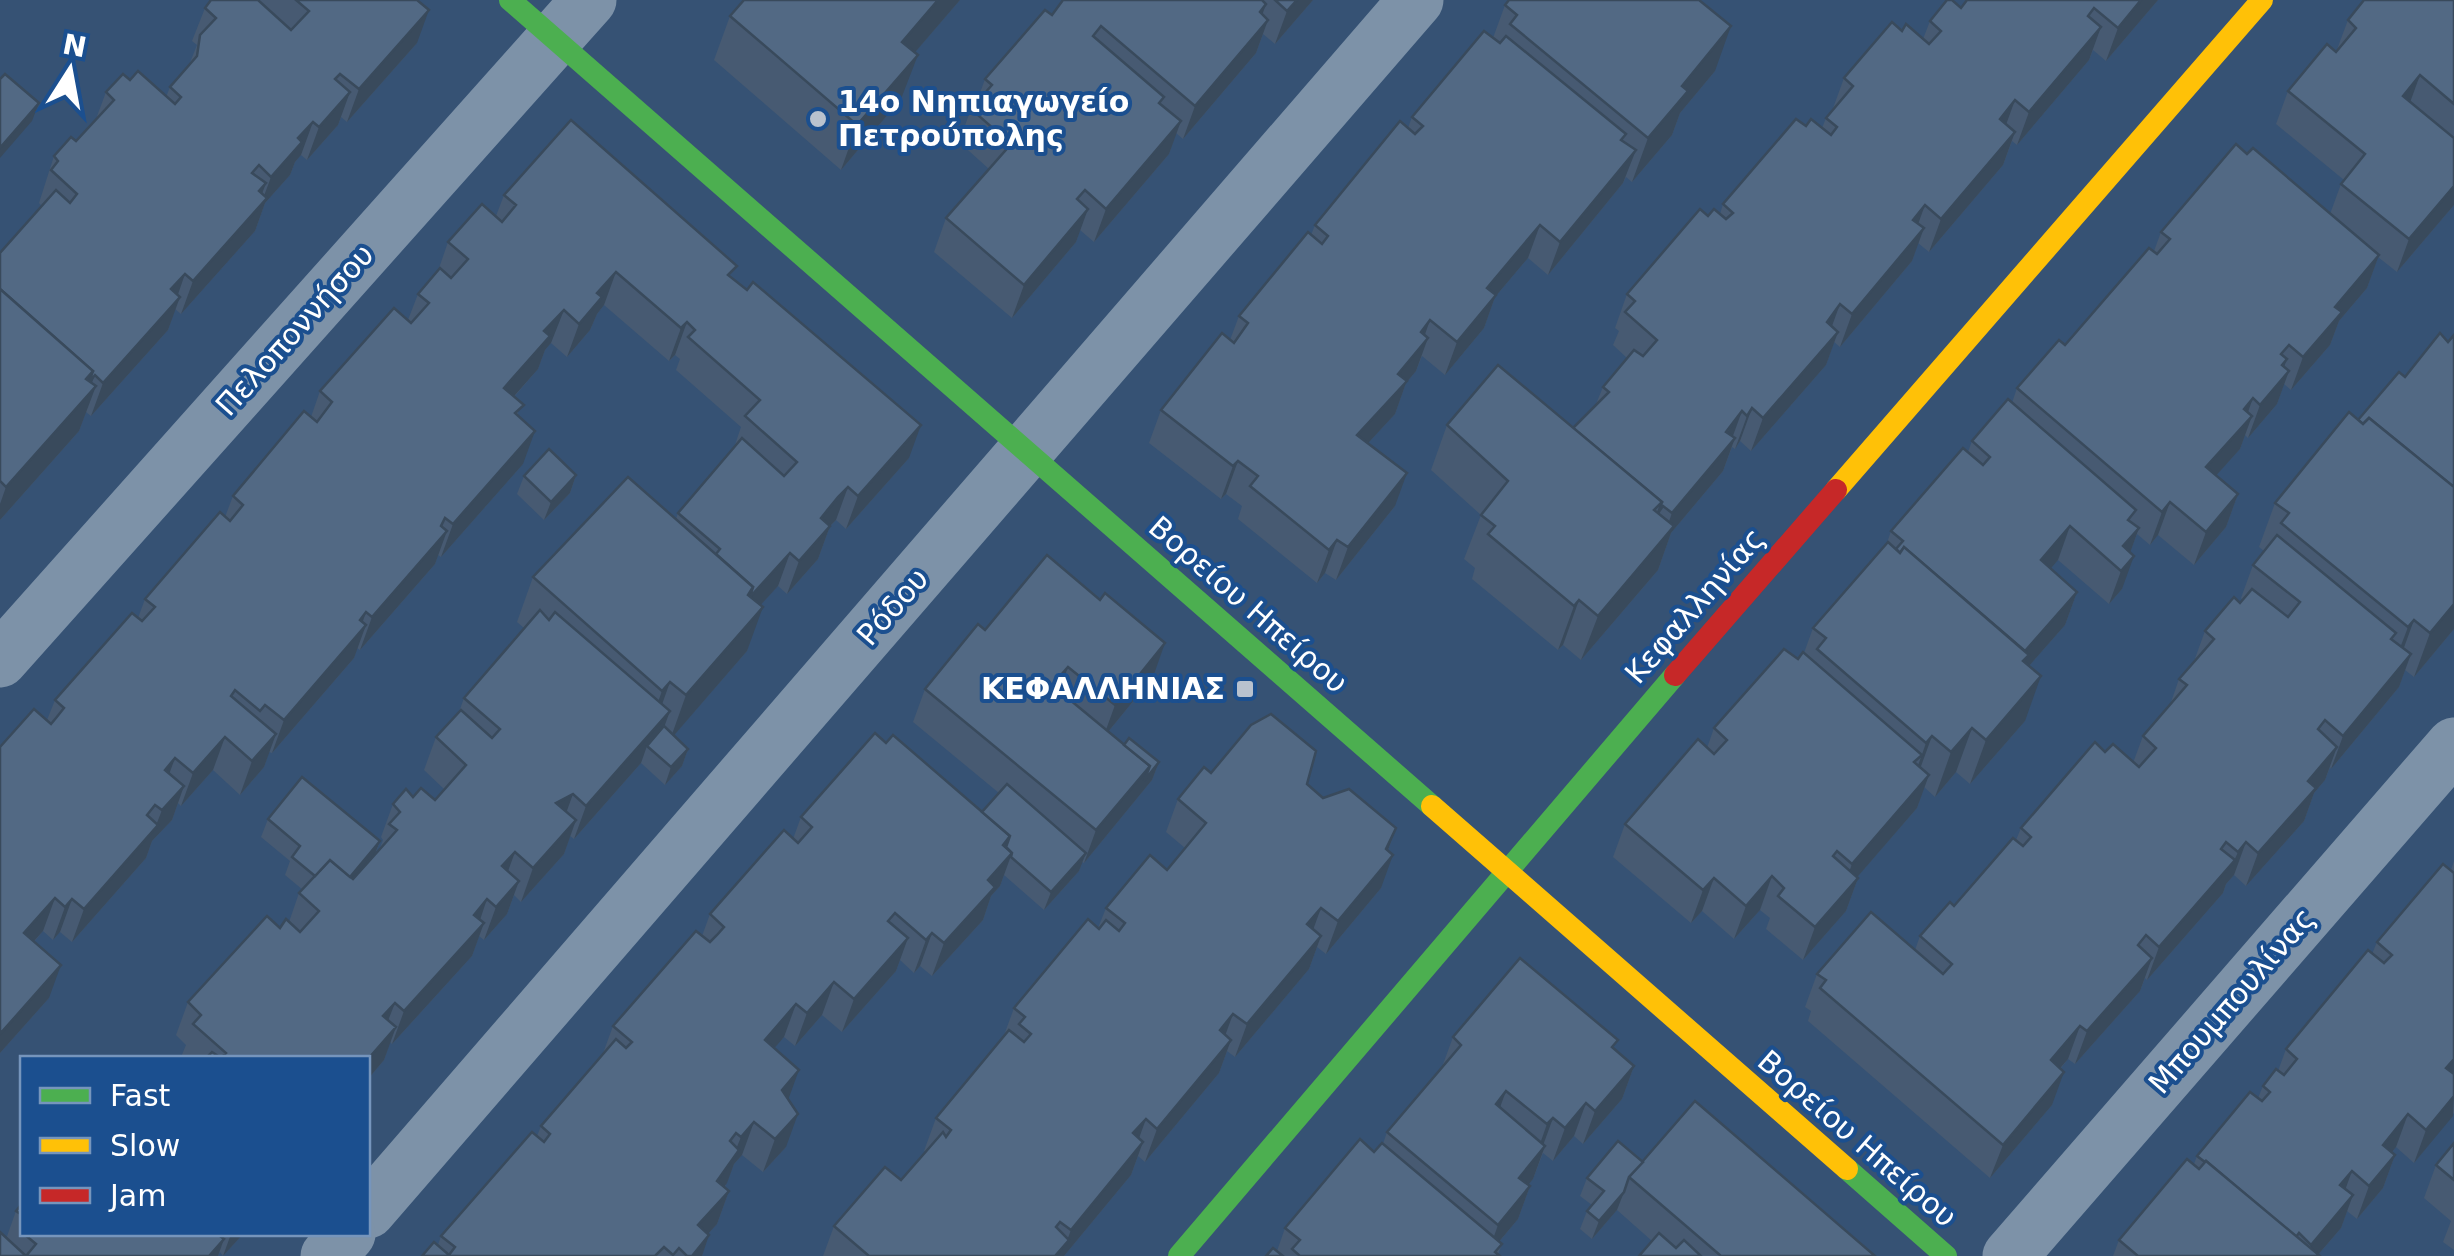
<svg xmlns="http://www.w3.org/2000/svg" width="2454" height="1256" viewBox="0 0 2454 1256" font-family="'DejaVu Sans',sans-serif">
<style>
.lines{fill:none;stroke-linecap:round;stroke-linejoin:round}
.street{stroke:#7d92a8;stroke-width:55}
.fast{stroke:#4caf50;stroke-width:22}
.slow{stroke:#ffc107;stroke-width:22}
.jam{stroke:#c62828;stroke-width:22}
.wall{fill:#475a72}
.shaded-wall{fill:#394a5c}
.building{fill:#526984;stroke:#394a5c;stroke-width:2.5}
.poi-dot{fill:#b9c2ce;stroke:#1b4f8f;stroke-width:4}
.labels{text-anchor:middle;stroke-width:8;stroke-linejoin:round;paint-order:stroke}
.poi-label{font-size:30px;font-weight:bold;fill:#fff;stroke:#1b4f8f;text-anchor:start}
.street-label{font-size:30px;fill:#fff;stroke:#1b4f8f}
</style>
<rect width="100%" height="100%" fill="#365274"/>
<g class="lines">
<g class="street">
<path d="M0,660L589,0"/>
<path d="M368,1211L1416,0"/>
<path d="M328,1256L348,1234"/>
<path d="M2010,1256L2454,745"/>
</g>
<g class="fast">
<path d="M510,0L1432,806"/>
<path d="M1847,1169L1946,1256"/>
<path d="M1179,1256L1675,675"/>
</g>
<g class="slow">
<path d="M1836,490L2262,0"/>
<path d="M1432,806L1847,1169"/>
</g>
<path class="jam" d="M1675,675L1836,490"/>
</g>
<g class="wall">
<path d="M211,0H417V43L347,122L341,117L338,125L307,160L301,155L295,162L290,175L265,203L255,231L181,314L175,309L168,330L91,416L86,412L79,431L0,520V253L42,206L39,203L54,156L76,141L96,119L106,92L130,80L166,97L170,87L189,65L197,45L192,41L205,8Z"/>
<path d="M744,0H960L915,52L901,99L841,170L714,60L730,16Z"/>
<path d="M1063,0H1313L1275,44L1263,34L1256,53L1183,139L1176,133L1169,154L1094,242L1080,230L1076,242L1012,318L934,252L946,218L989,169L959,142L971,109L976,104L985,79L1052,15Z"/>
<path d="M1509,0H1701L1715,71L1680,113L1672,135L1632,182L1626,177L1623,183L1548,275L1528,258L1495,297L1484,328L1445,375L1422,356L1416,371L1406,383L1395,414L1368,443L1395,506L1336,580L1325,573L1317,583L1238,519L1242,506L1226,494L1221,499L1149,443L1161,410L1230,340L1239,316L1311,235L1315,225L1408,128L1412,117L1493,38L1505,5Z"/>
<path d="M2158,0L2106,61L2093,50L2089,60L2017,145L2012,141L2003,165L1929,252L1918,243L1912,261L1840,347L1834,342L1826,365L1751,451L1740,441L1735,449L1732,447L1723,471L1671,533L1658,570L1581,660L1563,645L1558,650L1472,579L1475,568L1464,559L1481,515L1431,470L1447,425L1573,428L1596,404L1603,387L1627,358L1613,345L1619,331L1615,328L1627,294L1708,216L1720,214L1723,204L1806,126L1822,128L1826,118L1832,111L1844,78L1902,31L1923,39L1930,21L1961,8Z"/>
<path d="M2454,0V205L2397,272L2378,257L2367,288L2339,321L2330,345L2291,390L2284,384L2277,404L2248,438L2245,435L2240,449L2216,475L2238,494L2226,527L2194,565L2158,535L2150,545L2137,534L2130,552L2122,589L2109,604L2058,560L2050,569L2077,592L2065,625L2029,666L2025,721L1970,784L1956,772L1935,797L1924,787L1917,808L1857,877L1858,878L1846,911L1803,960L1766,929L1770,918L1760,910L1734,939L1702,911L1691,923L1613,857L1625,824L1707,748L1714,728L1804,653L1813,628L1887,543L1891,531L1968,452L1972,441L2012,403L2017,388L2065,345L2154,251L2161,232L2247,154L2330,214L2341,184L2344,180L2276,124L2288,91L2336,52L2348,20Z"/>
<path d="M504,195L733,278L909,458L846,529L836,520L830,526L818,559L787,594L778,586L760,605L747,651L674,735L688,749L682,766L665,785L641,763L574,839L570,836L564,854L521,902L514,895L507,914L484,940L479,936L472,956L392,1044L390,1042L384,1060L368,1079V1058H183L181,1057L186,1045L176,1035L188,1002L289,922L299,893L303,890L285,875L290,861L261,837L268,819L380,841L375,855L379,850L383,840L381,837L393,804L413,797L435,800L444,789L424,770L436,737L459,712L464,698L524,628L517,622L533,577L676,519L678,513L734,448L741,427L676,370L680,359L675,355L669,361L604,305L597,314L590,330L567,357L551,343L545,350L538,369L514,397L519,417L523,464L441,557L438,555L435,564L360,650L357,648L354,658L272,753L269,752L264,767L240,795L213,770L181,806L178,803L172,820L152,841L146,858L72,942L60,932L53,940L43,931L34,942L49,998L0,1053V747L47,720L55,700L138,618L145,599L225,517L233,496L311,417L320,391L408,320L418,294L438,271L448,242L496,216Z"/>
<path d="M576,475L570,493L544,520L517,494L524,476Z"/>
<path d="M2275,503L2454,629L2414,677L2405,670L2399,687L2331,769L2330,767L2325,780L2314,793L2304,821L2246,886L2234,875L2226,884L2223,893L2147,980L2145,978L2140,991L2075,1064L2068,1059L2061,1068L2052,1105L1990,1178L1808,1021L1811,1011L1805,1007L1817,974L1915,950L1920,936L1954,906L2016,840L2021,828L2105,752L2133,763L2143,736L2170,705L2179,679L2193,664L2205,631L2243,600L2241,598L2253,565L2264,551L2259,547Z"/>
<path d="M985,630L1153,677L1108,732L1124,745L1159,762L1152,780L1084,863L1082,862L1079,871L1044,910L1004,875L1000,886L991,896L983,920L932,976L920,966L914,973L900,960L896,971L842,1032L822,1015L795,1046L784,1037L774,1048L788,1100L786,1147L763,1172L742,1155L734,1164L725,1187L729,1191L717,1224L708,1234L702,1256H422L438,1245L441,1236L537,1136L541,1126L602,1056L613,1026L702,936L710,914L793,839L801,817L886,743L982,812L999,793L913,722L925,689Z"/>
<path d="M1211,773L1307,784L1323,798L1396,828L1388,850L1381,888L1326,954L1317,947L1309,969L1235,1057L1227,1051L1219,1073L1145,1162L1138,1156L1131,1175L1064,1256H823L834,1226L901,1180L926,1152L924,1151L936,1118L1003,1038L1014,1008L1098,928L1106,908L1167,870L1185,848L1166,832L1178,799Z"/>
<path d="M2454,861V1113L2414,1163L2396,1147L2392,1152L2395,1155L2383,1188L2357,1219L2347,1211L2341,1228L2318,1255L2320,1256H2113L2119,1240L2194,1164L2197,1156L2258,1098L2263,1086L2278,1071L2286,1049L2372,954L2377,942L2451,870Z"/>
<path d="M1453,1037L1615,1050L1634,1066L1622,1099L1583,1144L1574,1136L1553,1161L1543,1153L1533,1179L1528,1185L1530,1186L1518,1219L1499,1242L1502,1244L1498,1254L1500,1256H1266L1277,1251L1285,1228L1383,1144L1387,1132L1442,1067Z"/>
<path d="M2454,1143V1250L2443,1242L2451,1221L2424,1198L2436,1165Z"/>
<path d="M1643,1162L1875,1256H1639L1652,1241L1617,1210L1592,1239L1580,1229L1587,1211L1592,1205L1580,1196L1587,1178Z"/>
<path d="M22,1204V1234H243L223,1256L220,1252L218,1256H0L16,1211Z"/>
</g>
<g class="shaded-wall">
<path d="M938,0H960L886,86L902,42Z"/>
<path d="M1297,0H1313L1275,44L1287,11Z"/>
<path d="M2141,0H2158L2106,61L2118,28Z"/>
<path d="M1266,4L1255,36L1268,20L1256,53L1183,139L1195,106Z"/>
<path d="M429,10L417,43L347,122L359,89Z"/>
<path d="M1731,26L1715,71L1680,113L1672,135L1632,182L1648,138L1682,86Z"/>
<path d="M2101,27L2089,60L2017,145L2029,112Z"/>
<path d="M918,55L901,99L841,170L857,125Z"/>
<path d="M2420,75L2408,108L2403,96Z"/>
<path d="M350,92L338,125L307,160L319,127Z"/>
<path d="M2015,100L2003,133L2000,119Z"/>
<path d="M39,103L32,121L0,158V148Z"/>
<path d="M1181,121L1169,154L1094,242L1106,209Z"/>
<path d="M313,122L301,155L295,162L290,175L265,203L255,231L181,314L193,281L266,183L256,210L261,204L271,177L298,138Z"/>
<path d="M2015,132L2003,165L1929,252L1941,219Z"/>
<path d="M1636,150L1623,183L1548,275L1560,242Z"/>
<path d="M2454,186V205L2397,272L2409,239Z"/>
<path d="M1925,205L1913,238V220Z"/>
<path d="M1088,209L1076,242L1012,318L1024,285Z"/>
<path d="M1540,225L1528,258L1495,297L1484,328L1445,375L1457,342L1487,288Z"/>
<path d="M1924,228L1912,261L1840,347L1852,314Z"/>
<path d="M2379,255L2367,288L2339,321L2330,345L2291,390L2303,357L2335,307Z"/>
<path d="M616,272L604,305L597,314L590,330L567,357L579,324L597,293Z"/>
<path d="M185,274L175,303L180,297L168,330L91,416L103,383L171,289Z"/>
<path d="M1840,304L1828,337L1827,322Z"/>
<path d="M564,310L551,343L545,350L538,369L492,421L504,388L544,331Z"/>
<path d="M1430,320L1421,346L1428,338L1416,371L1406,383L1395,414L1345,468L1357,435L1398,374L1421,332Z"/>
<path d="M687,322L675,355L669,361L681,328Z"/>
<path d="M1838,332L1826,365L1751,451L1763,418Z"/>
<path d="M2287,359L2278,383L2289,371L2277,404L2248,438L2260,405Z"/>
<path d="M93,371L95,375L87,395L96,386L79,431L0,520V504L6,487Z"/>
<path d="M2253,398L2243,426L2252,416L2240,449L2194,500L2206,467L2244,409Z"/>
<path d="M1752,408L1740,441L1735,449L1747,416Z"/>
<path d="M1742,411L1730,444L1735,438L1723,471L1671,533L1658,570L1581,660L1598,616L1663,538L1672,513Z"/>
<path d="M921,425L909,458L846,529L858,496Z"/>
<path d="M535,431L523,464L441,557L453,524Z"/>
<path d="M1238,461L1226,494L1221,499L1233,466Z"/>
<path d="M1407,473L1395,506L1336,580L1348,547Z"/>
<path d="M576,475L570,493L544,520L551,502Z"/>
<path d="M848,487L836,520L826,530L830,526L818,559L787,594L799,561L821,518Z"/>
<path d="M2238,494L2226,527L2194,565L2206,532Z"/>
<path d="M2170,502L2158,535L2150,545L2162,512Z"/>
<path d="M445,518L436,543L447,531L435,564L360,650L372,617Z"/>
<path d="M2070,526L2058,560L2029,594L2041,560Z"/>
<path d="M2139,528L2127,561L2123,546Z"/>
<path d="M1337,540L1325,573L1317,583L1329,550Z"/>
<path d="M790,553L778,586L737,631L748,595L753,587Z"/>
<path d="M2134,556L2122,589L2109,604L2121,571Z"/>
<path d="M2077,592L2065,625L2022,674V655Z"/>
<path d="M1579,600L1563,645L1558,650L1574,606Z"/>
<path d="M2454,604V629L2414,677L2430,633Z"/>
<path d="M763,607L747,651L670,740L686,695Z"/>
<path d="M366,612L359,633L366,625L354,658L272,753L284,720Z"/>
<path d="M2414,620L2398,664L2391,672L2408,627Z"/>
<path d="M1165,643L1153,677L1103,738L1115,705Z"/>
<path d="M2411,654L2399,687L2331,769L2343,736Z"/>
<path d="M1068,667L1056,700L1052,685Z"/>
<path d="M2041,676L2025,721L1970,784L1986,740Z"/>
<path d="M670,682L654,727L646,735L662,691Z"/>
<path d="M670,711L658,744L647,746L641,763L574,839L586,806Z"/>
<path d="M1972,728L1956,772L1935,797L1951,752Z"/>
<path d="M276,734L264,767L240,795L252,761Z"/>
<path d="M1932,736L1916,780L1910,788L1926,743Z"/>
<path d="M225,737L213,770L181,806L193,773Z"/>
<path d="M2337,747L2325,780L2314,793L2304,821L2246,886L2258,853L2308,781Z"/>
<path d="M688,749L682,766L665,785L671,767Z"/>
<path d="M175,758L163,791L165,770Z"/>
<path d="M1159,762L1152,780L1084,863L1096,830L1150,766Z"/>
<path d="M1929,775L1917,808L1840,897L1852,864Z"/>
<path d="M184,786L172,820L152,841L146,858L72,942L84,909L155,828L162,810Z"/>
<path d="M573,794L561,827L556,803Z"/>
<path d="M576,820L564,854L521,902L533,868Z"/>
<path d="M1396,828L1384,861L1393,855L1381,888L1326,954L1338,921Z"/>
<path d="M1010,836L1012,853L1000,886L991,896L983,920L932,976L944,943Z"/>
<path d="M380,841L373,859L335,906L341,888Z"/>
<path d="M2246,842L2234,875L2226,884L2223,893L2147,980L2159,947L2234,861L2238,852Z"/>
<path d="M515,852L503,885L502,866Z"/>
<path d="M1086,853L1079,871L1044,910L1051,892Z"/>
<path d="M1772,876L1760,910L1734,939L1746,906Z"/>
<path d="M1714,878L1702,911L1691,923L1703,890Z"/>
<path d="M1858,878L1846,911L1803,960L1815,927Z"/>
<path d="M519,881L507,914L484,940L496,907Z"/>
<path d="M55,898L43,931L12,966L24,933Z"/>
<path d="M72,899L60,932L53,940L65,907Z"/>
<path d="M487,899L476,932L484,923L472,956L392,1044L404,1011L474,915Z"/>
<path d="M1321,908L1309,941L1307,924Z"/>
<path d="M932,933L920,966L914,973L926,940Z"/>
<path d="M1321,936L1309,969L1235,1057L1247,1024Z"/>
<path d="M908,938L896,971L842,1032L854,999Z"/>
<path d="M2152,958L2140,991L2075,1064L2087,1031Z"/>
<path d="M61,965L49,998L0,1053V1034Z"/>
<path d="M834,982L822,1015L795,1046L807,1013Z"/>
<path d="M395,1003L382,1036L383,1016Z"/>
<path d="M796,1004L784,1037L753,1073L765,1040Z"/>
<path d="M1233,1014L1221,1047L1220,1030Z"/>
<path d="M2080,1026L2068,1059L2039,1093L2051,1060Z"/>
<path d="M396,1027L384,1060L368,1079V1059Z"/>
<path d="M1231,1040L1219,1073L1145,1162L1157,1129Z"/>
<path d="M2454,1059V1078L2446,1068Z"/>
<path d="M1634,1066L1622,1099L1583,1144L1595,1111Z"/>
<path d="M799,1070L787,1103L782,1090Z"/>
<path d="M2064,1072L2052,1105L1990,1178L2003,1145Z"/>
<path d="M1506,1091L1494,1124L1496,1104Z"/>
<path d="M2454,1096L2453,1116L2414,1163L2426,1130Z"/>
<path d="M1586,1103L1574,1136L1553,1161L1565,1128Z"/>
<path d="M798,1114L786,1147L763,1172L775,1139Z"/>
<path d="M2408,1114L2396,1147L2371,1178L2383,1145Z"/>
<path d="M1553,1118L1541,1151L1535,1158L1547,1124Z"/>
<path d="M1146,1119L1134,1152L1133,1133Z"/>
<path d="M754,1122L742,1155L734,1164L727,1183L705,1214L717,1181L732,1159L741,1137Z"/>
<path d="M1143,1142L1131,1175L1064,1256H1055L1066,1243L1071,1230Z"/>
<path d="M1545,1146L1533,1179L1507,1211L1519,1178Z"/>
<path d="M2395,1155L2383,1188L2357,1219L2369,1186Z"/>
<path d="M2352,1171L2340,1204V1185Z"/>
<path d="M1530,1186L1518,1219L1487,1256L1498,1225Z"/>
<path d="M729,1191L717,1224L688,1256L698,1225Z"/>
<path d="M1624,1192L1617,1210L1592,1239L1599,1221Z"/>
<path d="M2353,1195L2341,1228L2317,1256H2307L2311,1245Z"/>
<path d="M231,1234H243L223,1256Z"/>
<path d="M709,1235L702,1256H692Z"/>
<path d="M224,1239L218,1256H209Z"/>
</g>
<g class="building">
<path d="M211,0H258L291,30L309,11L296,0H417L429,10L359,89L340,74L335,79L350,92L319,127L313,122L298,138L302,142L271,177L259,165L252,173L266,183L259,191L267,198L193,281L185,274L171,289L180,297L103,383L95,375L89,382L93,371L0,289V253L56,190L70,203L77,194L51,170L58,161L54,156L71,137L76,141L114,100L106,92L123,74L130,80L138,71L175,104L181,97L170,87L197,56L200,35L216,18L205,8Z"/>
<path d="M744,0H938L902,42L918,55L857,125L730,16Z"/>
<path d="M1063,0H1262L1266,4L1260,12L1268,20L1195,106L1101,26L1093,36L1164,97L1159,103L1181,121L1106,209L1085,190L1077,199L1088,209L1024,285L946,218L1011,144L971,109L992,85L985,79L1045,10L1052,15Z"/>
<path d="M1275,0H1297L1287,11Z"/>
<path d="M1509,0H1699L1731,26L1682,86L1688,91L1648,138L1510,24L1517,15L1505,5Z"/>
<path d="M1947,0H1952L1961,8L1967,0H2141L2118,28L2094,8L2088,16L2101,27L2029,112L2015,100L2000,119L2015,132L1941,219L1925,205L1913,220L1924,228L1852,314L1840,304L1827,322L1838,332L1763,418L1752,408L1747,416L1742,411L1726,432L1735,438L1672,513L1663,506L1658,513L1662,502L1573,428L1609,392L1603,387L1634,350L1643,356L1657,340L1625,312L1635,301L1627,294L1700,209L1708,216L1714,209L1726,219L1733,213L1723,204L1796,119L1806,126L1811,119L1831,135L1837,127L1826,118L1853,86L1844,78L1892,22L1902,31L1906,24L1929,44L1941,31L1930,21Z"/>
<path d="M2364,0H2454V104L2420,75L2403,96L2454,138V186L2409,239L2341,184L2365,154L2288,91L2327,44L2336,52L2356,28L2348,20Z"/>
<path d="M1484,31L1500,43L1506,36L1626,134L1621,140L1636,150L1560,242L1540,225L1487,288L1496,295L1457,342L1430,320L1421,332L1428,338L1398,374L1407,381L1357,435L1407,473L1348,547L1337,540L1329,550L1250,486L1258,476L1238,461L1233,466L1161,410L1222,333L1234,343L1248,323L1239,316L1308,232L1322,244L1328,236L1315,225L1400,121L1415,134L1423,126L1412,117Z"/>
<path d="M5,74L39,103L0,148V79Z"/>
<path d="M571,120L737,266L728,275L747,290L753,282L921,425L858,496L848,487L838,497L821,518L830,526L799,561L790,553L750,597L753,587L716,554L720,549L678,513L742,438L784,476L797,462L745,416L760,400L688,337L695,330L687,322L681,328L616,272L597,293L602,297L579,324L564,310L544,331L550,336L504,388L524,405L515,413L535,431L453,524L445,518L441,526L447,531L372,617L366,612L360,620L366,625L284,720L265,705L260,711L235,690L231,696L276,734L252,761L225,737L193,773L175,758L165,770L184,786L162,810L155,805L147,815L158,825L84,909L72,899L65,907L55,898L24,933L61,965L0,1034V747L34,709L51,724L56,718L64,708L55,700L132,613L142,621L155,607L145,599L220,512L230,521L243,505L233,496L304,411L317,422L332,402L320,391L394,308L411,323L429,303L418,294L440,268L451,278L468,259L448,242L482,204L502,222L516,205L504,195Z"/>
<path d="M2236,144L2247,154L2253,148L2379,255L2335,307L2342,312L2303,357L2289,345L2281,354L2287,359L2282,365L2289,371L2260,405L2253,398L2244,409L2252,416L2206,467L2238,494L2206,532L2170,502L2162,512L2017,388L2059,340L2065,345L2149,248L2157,254L2170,239L2161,232Z"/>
<path d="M0,289L93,371L86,379L96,386L6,487L0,481Z"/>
<path d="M2440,333L2448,342L2454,335V487L2369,418L2363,424L2358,420L2399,372L2405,377Z"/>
<path d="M1498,365L1662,502L1654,510L1674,526L1598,616L1579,600L1574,606L1488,534L1495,526L1481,515L1508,481L1447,425Z"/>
<path d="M2008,399L2136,510L2128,520L2139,528L2123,546L2134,556L2121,571L2070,526L2041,560L2077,592L2025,651L1904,547L1900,553L1896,549L1903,541L1891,531L1963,448L1983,465L1990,457L1972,441Z"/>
<path d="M2349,412L2363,424L2369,418L2454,487V604L2430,633L2414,620L2408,627L2281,523L2289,513L2275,503Z"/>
<path d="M549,449L576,475L551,502L524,476Z"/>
<path d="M628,477L753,587L748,595L763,607L686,695L670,682L662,691L533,577Z"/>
<path d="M2277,535L2396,633L2391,639L2411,654L2343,736L2325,720L2318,729L2337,747L2308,781L2316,788L2258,853L2246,842L2238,852L2226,842L2221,849L2235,860L2159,947L2146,935L2138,945L2152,958L2087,1031L2080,1026L2051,1060L2064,1072L2003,1145L1820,988L1826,980L1817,974L1871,912L1943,974L1952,964L1920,936L1950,902L1954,906L2013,838L2023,846L2031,837L2021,828L2095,742L2105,752L2113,744L2139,767L2156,748L2143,736L2187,685L2179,679L2214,639L2205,631L2234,597L2240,603L2252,589L2288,617L2300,602L2253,565Z"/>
<path d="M1888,542L1900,553L1904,547L2029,655L2023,661L2041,676L1986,740L1972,728L1951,752L1932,736L1926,743L1817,649L1826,638L1813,628Z"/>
<path d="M1047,555L1100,600L1105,593L1165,643L1115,705L1068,667L1052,685L1150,766L1096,830L925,689L978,624L985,630Z"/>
<path d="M540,610L549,620L555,612L670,711L586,806L573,794L556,803L576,820L533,868L515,852L502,866L519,881L496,907L487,899L474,915L484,923L404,1011L395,1003L383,1016L396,1027L368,1059L221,1058L226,1053L193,1024L201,1015L188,1002L267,916L280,928L286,919L300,932L319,911L299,893L330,860L353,879L397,830L389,824L400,812L393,804L406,789L413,797L421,788L435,800L466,765L436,737L461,710L492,738L500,729L464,698Z"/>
<path d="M1784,649L1798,659L1803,652L1922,755L1914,762L1929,775L1852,864L1837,851L1833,856L1858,878L1815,927L1778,896L1784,888L1772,876L1746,906L1714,878L1703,890L1625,824L1698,739L1714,754L1727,740L1714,728Z"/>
<path d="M1271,714L1316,751L1307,784L1323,798L1349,789L1396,828L1386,849L1393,855L1338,921L1321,908L1307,924L1321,936L1247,1024L1233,1014L1220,1030L1231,1040L1157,1129L1146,1119L1133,1133L1143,1142L1071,1230L1060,1222L1056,1227L1069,1240L1055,1256H869L834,1226L885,1167L901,1180L943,1132L946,1137L951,1130L936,1118L1009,1030L1024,1042L1031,1034L1019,1024L1025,1017L1014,1008L1088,919L1099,929L1106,920L1119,931L1125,923L1106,908L1150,855L1167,870L1206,823L1178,799L1204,767L1211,773L1251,725Z"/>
<path d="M664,726L688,749L671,767L647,746Z"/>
<path d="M875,733L886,743L893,735L1010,836L1003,845L1012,853L988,880L995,887L944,943L932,933L926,940L895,913L888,921L908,938L854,999L834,982L807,1013L796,1004L765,1040L799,1070L782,1090L798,1114L775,1139L754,1122L741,1137L736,1133L730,1141L739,1150L717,1181L729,1191L698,1225L709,1235L692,1256H687L679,1248L673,1255L664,1247L655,1256H422L434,1242L449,1255L455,1247L441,1236L532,1132L544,1142L550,1134L541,1126L616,1039L626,1048L632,1042L613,1026L696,931L710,942L717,935L724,927L710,914L784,830L798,843L812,827L801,817Z"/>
<path d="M1129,738L1159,762L1144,781L1150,766L1124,745Z"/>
<path d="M302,777L380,841L350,877L330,860L315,876L292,857L300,846L268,819Z"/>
<path d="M1007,784L1086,853L1051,892L1011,857L1012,853L1006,847L1010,836L982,812Z"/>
<path d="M2443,864L2454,873V1059L2446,1068L2454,1074V1096L2426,1130L2408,1114L2383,1145L2395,1155L2369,1186L2352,1171L2340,1185L2353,1195L2311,1245L2299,1233L2296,1237L2206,1161L2205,1162L2197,1156L2250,1092L2262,1101L2270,1092L2263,1086L2276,1069L2284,1075L2297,1059L2286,1049L2368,950L2384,963L2392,955L2377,942Z"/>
<path d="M1520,958L1618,1040L1612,1047L1634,1066L1595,1111L1586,1103L1565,1128L1553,1118L1547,1124L1506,1091L1496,1104L1545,1146L1519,1178L1530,1186L1498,1225L1387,1132L1461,1045L1453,1037Z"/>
<path d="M212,1052L221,1058H206Z"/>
<path d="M1695,1101L1875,1256H1721L1629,1177Z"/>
<path d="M1360,1139L1374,1152L1382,1143L1502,1244L1495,1252L1500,1256H1300L1292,1249L1300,1240L1285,1228Z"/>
<path d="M1618,1141L1643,1162L1629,1177L1624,1192L1599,1221L1587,1211L1604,1191L1587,1178Z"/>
<path d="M2454,1143V1180L2436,1165Z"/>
<path d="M2187,1159L2199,1169L2206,1161L2320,1256H2138L2119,1240Z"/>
<path d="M22,1204V1215L16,1211Z"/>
<path d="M0,1232L26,1256L36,1244L24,1234H217L224,1239L209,1256H0Z"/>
<path d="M1659,1233L1676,1248L1684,1240L1701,1256H1639Z"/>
<path d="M1273,1248L1283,1256H1266Z"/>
</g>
<g class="poi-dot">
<circle cx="818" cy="119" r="10"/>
<rect x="1235" y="679" width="20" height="20" rx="5"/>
</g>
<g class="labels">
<g class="poi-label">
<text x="838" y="112">14ο Νηπιαγωγείο<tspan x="838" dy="34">Πετρούπολης</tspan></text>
<text x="1225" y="699" text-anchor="end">ΚΕΦΑΛΛΗΝΙΑΣ</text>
</g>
<g class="street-label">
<text transform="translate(295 330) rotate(-48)" y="10">Πελοποννήσου</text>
<text transform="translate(1248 605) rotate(41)" y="10">Βορείου Ηπείρου</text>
<text transform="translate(1695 606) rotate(-49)" y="10">Κεφαλληνίας</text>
<text transform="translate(893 607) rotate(-49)" y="10">Ρόδου</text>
<text transform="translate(2232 1001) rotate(-49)" y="10">Μπουμπουλίνας</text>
<text transform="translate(1857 1139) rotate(41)" y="10">Βορείου Ηπείρου</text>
</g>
</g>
<rect x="20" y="1056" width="350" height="180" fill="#1b4f8f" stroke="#7695bc" stroke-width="2.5"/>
<rect x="40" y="1088" width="50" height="15" fill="#4caf50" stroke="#7695bc" stroke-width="2.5"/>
<text x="110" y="1106" font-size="30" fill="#ffffff">Fast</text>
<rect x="40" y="1138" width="50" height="15" fill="#ffc107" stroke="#7695bc" stroke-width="2.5"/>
<text x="110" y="1156" font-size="30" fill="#ffffff">Slow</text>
<rect x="40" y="1188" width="50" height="15" fill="#c62828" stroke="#7695bc" stroke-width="2.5"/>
<text x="110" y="1206" font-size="30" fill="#ffffff">Jam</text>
<g transform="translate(70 70) rotate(11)" stroke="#1b4f8f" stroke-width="8" paint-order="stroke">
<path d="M0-8L18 38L0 25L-18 38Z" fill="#ffffff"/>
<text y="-15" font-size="28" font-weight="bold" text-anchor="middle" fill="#ffffff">N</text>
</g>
</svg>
